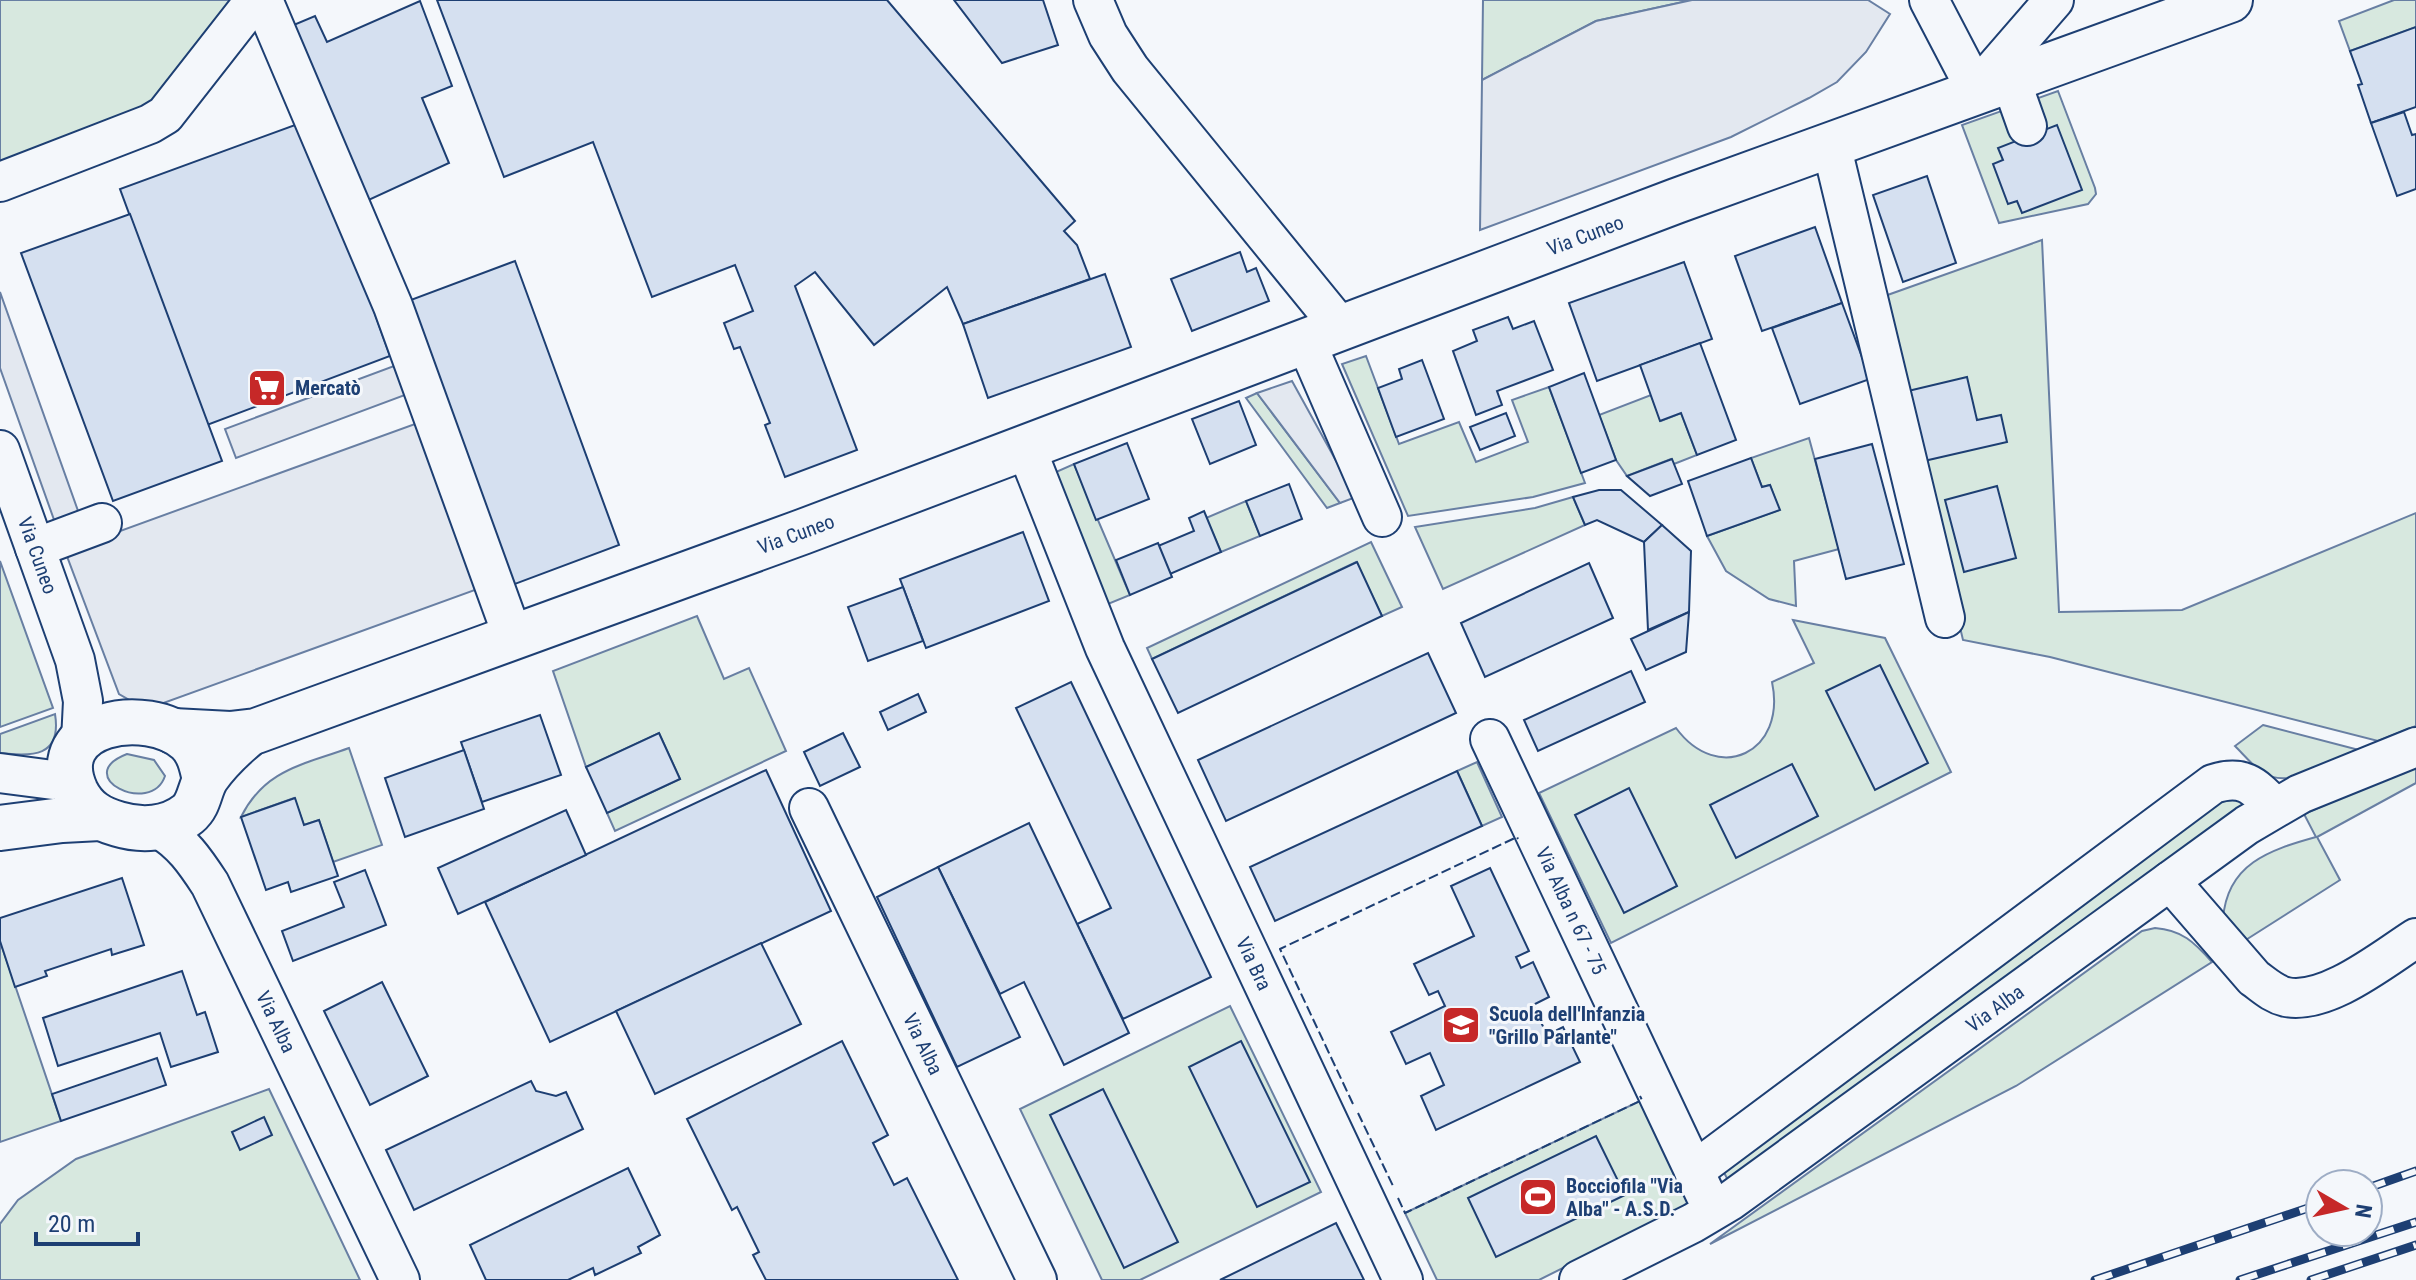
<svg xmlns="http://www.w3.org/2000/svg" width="2416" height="1280" viewBox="0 0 2416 1280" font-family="'Roboto Condensed',sans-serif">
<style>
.green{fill:#d7e8df;stroke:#687fa3;stroke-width:2}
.parking{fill:#e3e8f0;stroke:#687fa3;stroke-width:2}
.building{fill:#d5e0f0;stroke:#1d3f73;stroke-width:2}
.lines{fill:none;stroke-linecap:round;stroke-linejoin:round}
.minor-casing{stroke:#1d3f73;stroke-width:42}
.major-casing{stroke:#1d3f73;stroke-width:48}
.minor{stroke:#f4f7fb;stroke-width:38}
.major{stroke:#f4f7fb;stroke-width:44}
.rail-casing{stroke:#1d3f73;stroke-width:9}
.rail{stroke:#f4f7fb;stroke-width:6;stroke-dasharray:18;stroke-linecap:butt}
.fence{stroke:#1d3f73;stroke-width:2;stroke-dasharray:10 4;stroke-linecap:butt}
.labels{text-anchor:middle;stroke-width:6;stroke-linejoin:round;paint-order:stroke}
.street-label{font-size:20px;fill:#1d3f73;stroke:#f4f7fb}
.poi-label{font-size:20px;font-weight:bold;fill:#1d3f73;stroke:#f4f7fb;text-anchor:start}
</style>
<rect width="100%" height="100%" fill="#f4f7fb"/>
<g class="green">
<path d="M0,0H236L153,106L0,166Z"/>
<path d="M1483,0H1692L1596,21L1482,80Z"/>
<path d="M2394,0H2416V27L2350,51L2339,21Z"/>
<path d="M2058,91L2095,188L2096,194L2088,204L1999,223L1962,125Z"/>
<path d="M2042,240L2059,612L2182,610L2416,513V726L2378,741L2050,657L1963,640L1882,297Z"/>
<path d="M1366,356L1399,444L1459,422L1476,462L1528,442L1512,400L1549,387L1585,483L1533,497L1408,516L1342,364Z"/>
<path d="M1257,393L1340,503L1327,508L1246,398Z"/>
<path d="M1651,395L1661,421L1681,413L1697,455L1674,464L1671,459L1627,476L1616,460L1599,415Z"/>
<path d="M1809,438L1839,549L1794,561L1796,606L1769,599L1726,571L1707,536L1779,510L1770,485L1762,487L1751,458Z"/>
<path d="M1074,464L1130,595L1108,604L1056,472Z"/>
<path d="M1573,497L1585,525L1443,589L1415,527L1535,508Z"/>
<path d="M1246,501L1260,536L1221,552L1206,518Z"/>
<path d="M1371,542L1402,607L1382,616L1356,562L1152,659L1147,648Z"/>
<path d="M0,561L53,708L0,727Z"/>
<path d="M697,616L724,679L749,668L786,751L615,831L607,813L680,779L659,733L586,767L553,671Z"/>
<path d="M1793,620L1885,638L1951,772L1611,943L1539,793L1676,728C1718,785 1787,753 1772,682L1814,663Z"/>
<path d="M55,714C62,757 32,757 0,753V734Z"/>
<path d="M2263,725L2359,750C2333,761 2291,790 2263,773C2253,766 2244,755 2235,746Z"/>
<path d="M349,748L382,845L333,862L319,820L304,825L294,798L241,817C265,769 303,765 349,748Z"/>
<path d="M127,754L154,760L165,776C151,817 70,776 127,754Z"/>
<path d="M1477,762L1502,817L1482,826L1457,771Z"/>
<path d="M2416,765V783L2317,837L2340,880L2241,943L2223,919C2227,864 2269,850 2316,837L2304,814Z"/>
<path d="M2232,793L2245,804L1728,1180L1722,1169Z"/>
<path d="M2155,928C2182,930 2194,942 2212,962L2016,1086L1710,1244L2142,931Z"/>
<path d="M0,941L61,1121L0,1142Z"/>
<path d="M1230,1006L1321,1192L1140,1280H1102L1020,1109Z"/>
<path d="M269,1089L360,1280H0V1224L18,1200L76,1159Z"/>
<path d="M1642,1100L1690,1204L1539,1280H1437L1405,1213Z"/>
</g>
<g class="parking">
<path d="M1692,0H1868L1890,14L1866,52L1837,82L1809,98L1731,137L1480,230L1482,80L1596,21Z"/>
<path d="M0,292L82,522L58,531L0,368Z"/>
<path d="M394,366L405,395L236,458L225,429Z"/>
<path d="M1292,381L1356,497L1340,503L1257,393Z"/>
<path d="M426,420L486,586L158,705L133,702L119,694L65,551Z"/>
</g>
<g class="building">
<path d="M437,0H887L1075,221L1064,231L1077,245L1090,279L963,324L947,287L874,345L815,272L795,286L857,450L785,477L765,425L770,423L740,347L734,349L724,323L753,311L735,265L652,297L593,142L504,177Z"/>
<path d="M954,0H1043L1058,45L1002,63Z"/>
<path d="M420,1L452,86L422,98L449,163L360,204L284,29L315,16L327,42Z"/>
<path d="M2416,27V107L2371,123L2358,85L2362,84L2350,51Z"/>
<path d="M2404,112L2412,135L2416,134V189L2397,196L2371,123Z"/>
<path d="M306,121L390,356L207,425L120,189Z"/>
<path d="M2057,125L2082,190L2022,213L2017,201L2008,204L1993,164L2003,160L1998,148Z"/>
<path d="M1927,176L1956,263L1903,282L1873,195Z"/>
<path d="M130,214L222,461L113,501L21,253Z"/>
<path d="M1815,227L1842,303L1762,331L1735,256Z"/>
<path d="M1240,252L1247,272L1256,268L1269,301L1192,331L1171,279Z"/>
<path d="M515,261L619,545L504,588L400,304Z"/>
<path d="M1684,262L1712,339L1597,381L1569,303Z"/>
<path d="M1105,274L1131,347L988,398L963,324Z"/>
<path d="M1842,303L1870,379L1800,404L1772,328Z"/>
<path d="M1508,317L1513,329L1534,321L1553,370L1497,391L1502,405L1476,415L1453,351L1477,341L1473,330Z"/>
<path d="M1700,343L1736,440L1697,455L1681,413L1660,421L1640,365Z"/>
<path d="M1422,360L1444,419L1396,437L1378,388L1402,379L1399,369Z"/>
<path d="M1584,373L1616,460L1581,473L1549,387Z"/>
<path d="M1967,377L1977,420L2001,415L2007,442L1924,461L1908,391Z"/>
<path d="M1239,401L1256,445L1210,464L1192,419Z"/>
<path d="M1506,413L1515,436L1480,450L1470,427Z"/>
<path d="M1127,443L1149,499L1096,520L1074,464Z"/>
<path d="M1872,444L1904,564L1846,579L1815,459Z"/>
<path d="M1751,458L1762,487L1770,485L1780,510L1707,536L1688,481Z"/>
<path d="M1672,459L1682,484L1650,496L1627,476Z"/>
<path d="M1289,484L1302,519L1260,536L1246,501Z"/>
<path d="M1997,486L2016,558L1964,572L1945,500Z"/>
<path d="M1599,490H1621L1662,525L1644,542L1597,520L1585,525L1573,497Z"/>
<path d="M1204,511L1221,552L1170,574L1158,546L1194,531L1189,518Z"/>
<path d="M1662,525L1691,551L1689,612L1648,630L1644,542Z"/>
<path d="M1023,532L1049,601L926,648L900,579Z"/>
<path d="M1158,543L1172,577L1130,595L1116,560Z"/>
<path d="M1357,562L1382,616L1178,713L1152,659Z"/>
<path d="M1589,563L1613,618L1485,677L1461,623Z"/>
<path d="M903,587L923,641L868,661L848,607Z"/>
<path d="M1689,612L1686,652L1646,670L1631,639Z"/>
<path d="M1428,653L1456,713L1226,821L1198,760Z"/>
<path d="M1880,665L1928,763L1875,790L1826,691Z"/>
<path d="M1631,671L1645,702L1538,751L1524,720Z"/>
<path d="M1071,682L1211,977L1123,1019L1077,924L1111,908L1016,708Z"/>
<path d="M918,694L926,712L888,730L880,712Z"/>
<path d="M540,715L561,775L482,802L461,742Z"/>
<path d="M659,733L680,779L607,813L586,767Z"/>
<path d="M843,733L860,767L820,786L804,752Z"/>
<path d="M464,750L484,809L405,837L385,778Z"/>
<path d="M1792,764L1818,816L1736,858L1710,805Z"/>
<path d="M766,770L831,911L550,1042L485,902Z"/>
<path d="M1457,771L1482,826L1275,921L1250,867Z"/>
<path d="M1629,788L1677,886L1624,913L1575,815Z"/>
<path d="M295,798L304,825L319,820L338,876L291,892L288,882L266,890L241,817Z"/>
<path d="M566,810L586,855L458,914L438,868Z"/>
<path d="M1029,823L1129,1033L1064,1065L1024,982L1000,994L938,867Z"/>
<path d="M938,867L1020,1037L957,1067L877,897Z"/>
<path d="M1490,868L1529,951L1516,957L1521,968L1533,962L1549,997L1533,1005L1547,1035L1563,1027L1580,1062L1436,1130L1421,1096L1444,1085L1430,1053L1406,1064L1391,1032L1445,1006L1438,991L1429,995L1414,964L1474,936L1451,886Z"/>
<path d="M365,870L386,925L293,961L282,931L344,907L334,882Z"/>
<path d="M122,878L144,945L112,955L111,949L45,971L47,976L15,987L0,941V918Z"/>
<path d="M761,943L801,1024L655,1094L616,1011Z"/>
<path d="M182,971L197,1015L205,1012L218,1052L171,1067L160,1033L58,1066L43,1018Z"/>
<path d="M382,982L428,1076L370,1105L324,1011Z"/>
<path d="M842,1041L888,1135L873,1143L894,1185L907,1178L958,1280H766L753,1255L759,1252L737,1207L732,1210L687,1119Z"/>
<path d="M1241,1041L1310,1182L1257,1207L1189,1067Z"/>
<path d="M157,1058L166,1085L61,1121L52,1094Z"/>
<path d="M531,1081L536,1091L556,1096L566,1092L583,1129L414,1210L386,1150Z"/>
<path d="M1103,1089L1178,1242L1124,1268L1050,1115Z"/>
<path d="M264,1117L272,1135L240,1150L232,1132Z"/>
<path d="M1596,1136L1625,1195L1496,1257L1468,1198Z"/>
<path d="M628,1168L660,1235L638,1247L641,1253L595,1275L593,1268L568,1280H486L470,1245Z"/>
<path d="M1336,1223L1364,1280H1220Z"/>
</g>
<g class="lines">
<g class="minor-casing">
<g id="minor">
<path d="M263,0L393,306L513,637"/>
<path d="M1093,0L1108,35L1130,69L1342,329"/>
<path d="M1929,0L1976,90L2054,0"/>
<path d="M2010,78L2027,126"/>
<path d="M1831,144L1945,618"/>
<path d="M0,182L150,124L165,115L255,0"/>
<path d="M1306,342L1382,517"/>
<path id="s1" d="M1026,448L1105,648L1403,1280"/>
<path id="s2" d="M0,450L75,660L83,701L81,741"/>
<path d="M35,548L102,523"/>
<path id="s3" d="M1490,739L1705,1194"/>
<path d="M0,773L53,780"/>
<path id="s4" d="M809,808L1037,1280"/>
<path id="s5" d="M158,828C182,842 195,861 210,884L400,1280"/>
<path d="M2170,881L2254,978C2264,985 2273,994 2286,997C2327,1005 2383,959 2416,938"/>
<path d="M1694,1171L2213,784C2244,774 2254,786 2275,807"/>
<path id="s6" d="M1579,1280L1693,1223L1730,1201L2247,825L2300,794L2416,747"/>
</g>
</g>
<g class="major-casing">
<g id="major">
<path id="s7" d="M173,731L230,734L256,731L802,532L1676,201L2230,0"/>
<path d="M205,780C202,766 199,751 188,741C147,704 44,722 76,792C85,810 99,819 118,824C141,831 168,830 188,814C200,804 199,789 207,777C219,760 234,746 250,733"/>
<path d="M0,828L62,820L100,818"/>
</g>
</g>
<use href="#minor" class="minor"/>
<use href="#major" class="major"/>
<g class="rail-casing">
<g id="rail">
<path d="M2368,1188L2416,1171"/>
<path d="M2095,1280L2320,1204"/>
<path d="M2240,1280L2416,1222"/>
<path d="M2311,1280L2416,1245"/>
</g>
</g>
<use href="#rail" class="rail"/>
<g class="fence">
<path d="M1353,1104L1280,949L1517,837L1518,839"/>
<path d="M1358,1113L1394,1188"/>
<path d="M1398,1198L1405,1213L1642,1100L1640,1096"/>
</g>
</g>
<defs>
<g id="supermarket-square" transform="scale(2)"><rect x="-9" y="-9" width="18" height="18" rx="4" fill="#c62828" stroke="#f4f7fb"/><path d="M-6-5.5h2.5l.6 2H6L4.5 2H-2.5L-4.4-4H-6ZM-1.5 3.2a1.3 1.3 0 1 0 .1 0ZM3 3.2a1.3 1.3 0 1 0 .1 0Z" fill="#fff"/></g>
<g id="school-square" transform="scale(2)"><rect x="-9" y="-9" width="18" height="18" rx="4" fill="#c62828" stroke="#f4f7fb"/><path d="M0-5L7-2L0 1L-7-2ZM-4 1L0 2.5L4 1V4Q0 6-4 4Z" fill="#fff"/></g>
<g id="stadium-square" transform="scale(2)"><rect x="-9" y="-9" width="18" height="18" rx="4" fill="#c62828" stroke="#f4f7fb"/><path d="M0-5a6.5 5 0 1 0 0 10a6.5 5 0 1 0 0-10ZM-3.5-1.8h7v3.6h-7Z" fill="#fff"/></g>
</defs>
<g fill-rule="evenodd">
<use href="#supermarket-square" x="267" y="388"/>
<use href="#school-square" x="1461" y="1025"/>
<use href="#stadium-square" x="1538" y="1197"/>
</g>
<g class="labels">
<g class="street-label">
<text dy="7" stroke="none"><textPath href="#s7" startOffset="1502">Via Cuneo</textPath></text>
<text dy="7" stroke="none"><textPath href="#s7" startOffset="658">Via Cuneo</textPath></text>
<text dy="7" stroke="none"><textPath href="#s2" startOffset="112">Via Cuneo</textPath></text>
<text dy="7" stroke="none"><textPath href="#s3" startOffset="190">Via Alba n 67 - 75</textPath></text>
<text dy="7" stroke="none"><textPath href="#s1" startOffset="564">Via Bra</textPath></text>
<text dy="7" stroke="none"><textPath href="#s6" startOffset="498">Via Alba</textPath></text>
<text dy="7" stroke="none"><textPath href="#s5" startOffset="230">Via Alba</textPath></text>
<text dy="7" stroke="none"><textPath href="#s4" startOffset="262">Via Alba</textPath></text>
</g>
<g class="poi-label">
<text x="295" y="395">Mercatò</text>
<text x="1489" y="1021">Scuola dell'Infanzia<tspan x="1489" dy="23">"Grillo Parlante"</tspan></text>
<text x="1566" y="1193">Bocciofila "Via<tspan x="1566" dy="23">Alba" - A.S.D.</tspan></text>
</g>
</g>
<g transform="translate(2344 1208) rotate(99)"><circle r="38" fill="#f4f7fb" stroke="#9eadc5" stroke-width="2"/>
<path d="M0-6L14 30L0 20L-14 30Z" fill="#c62828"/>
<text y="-12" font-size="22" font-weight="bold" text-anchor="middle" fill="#1d3f73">N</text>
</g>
<path d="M36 1232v12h102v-12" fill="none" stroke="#1d3f73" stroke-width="4"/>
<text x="48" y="1232" font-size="24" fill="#1d3f73" stroke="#f4f7fb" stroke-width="6" paint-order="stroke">20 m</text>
</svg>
